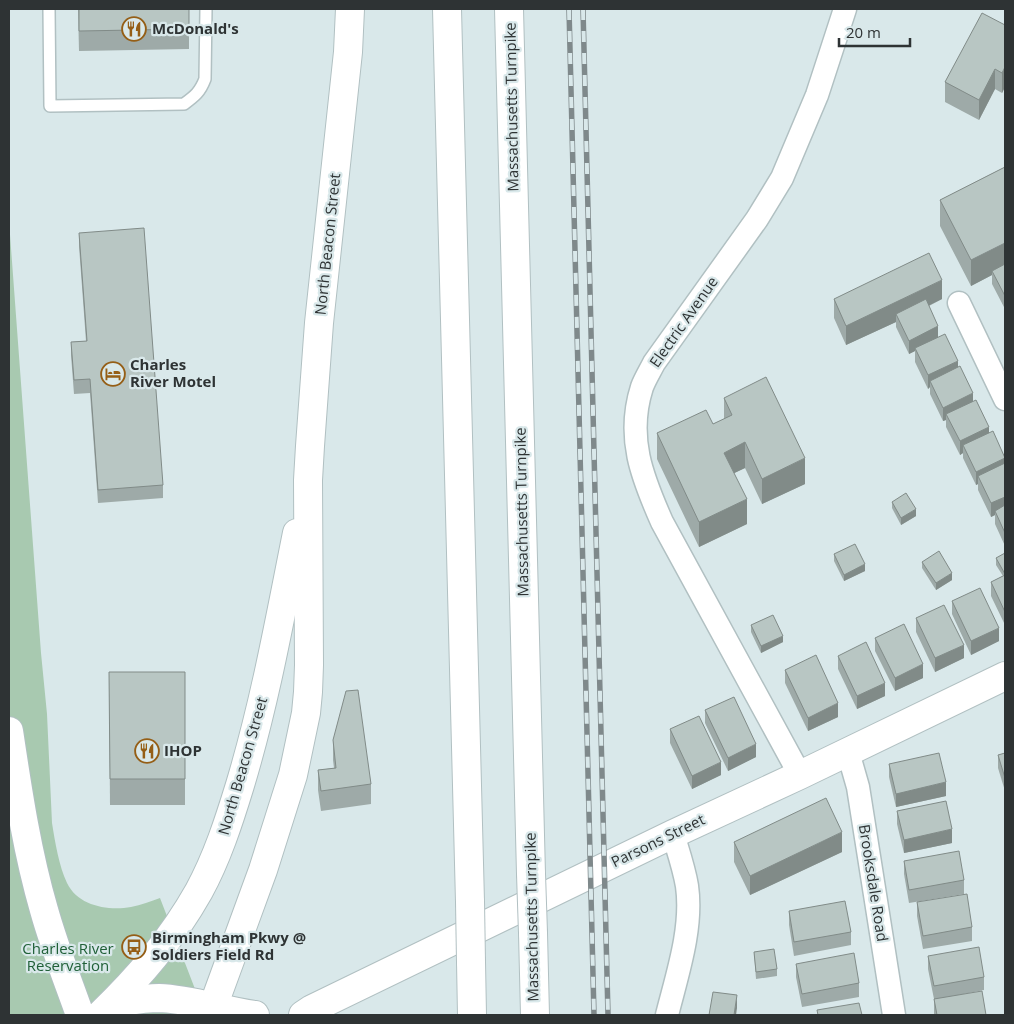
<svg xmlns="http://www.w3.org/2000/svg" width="1014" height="1024" viewBox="0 0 1014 1024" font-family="'Open Sans',sans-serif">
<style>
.green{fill:#a8c9b0}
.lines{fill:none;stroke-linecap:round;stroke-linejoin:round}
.lane-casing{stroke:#b1c0c2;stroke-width:14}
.street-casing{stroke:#b1c0c2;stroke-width:25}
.secondary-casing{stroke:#b1c0c2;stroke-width:30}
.primary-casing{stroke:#b1c0c2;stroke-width:30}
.highway-casing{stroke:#b1c0c2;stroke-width:30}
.lane{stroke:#fff;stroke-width:11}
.street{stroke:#fff;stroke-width:22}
.secondary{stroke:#fff;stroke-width:28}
.primary{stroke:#fff;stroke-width:28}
.highway{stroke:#fff;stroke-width:28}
.rail-casing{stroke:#7f898b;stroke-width:5.5}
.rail{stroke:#d9e8ea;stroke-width:4;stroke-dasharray:11;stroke-linecap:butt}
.highway-bridge-casing{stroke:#b1c0c2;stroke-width:30;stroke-linecap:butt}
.highway-bridge{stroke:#fff;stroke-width:28}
.wall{fill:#9eaaa8}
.shaded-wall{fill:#818b88}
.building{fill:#b8c6c3;stroke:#818b88}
.labels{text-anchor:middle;stroke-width:4.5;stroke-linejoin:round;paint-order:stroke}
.poi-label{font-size:15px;font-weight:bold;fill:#2e3334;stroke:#d9e8ea;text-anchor:start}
.street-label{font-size:15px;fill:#2e3334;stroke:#d9e8ea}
.park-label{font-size:15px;fill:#206038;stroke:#d9e8ea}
</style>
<rect width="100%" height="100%" fill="#d9e8ea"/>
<path class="green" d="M9,221L41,653L47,714L52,823C55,842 59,866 67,883C78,906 108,911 131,907C141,905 151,901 160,898L205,1015H9Z"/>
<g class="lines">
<g class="lane-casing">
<path id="lane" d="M49,9L50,106L184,104C195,96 200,92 205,79L206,9"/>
</g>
<g class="street-casing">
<g id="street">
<path d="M959,303L1005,399"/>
<path d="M848,752L858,787L894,1015"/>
<path d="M800,775L662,522C642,477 626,437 642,387C645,379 650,371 654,363L757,219L782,178L817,95L845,9"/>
<path d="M667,1015C677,975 693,928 687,886C684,868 678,851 673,834"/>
</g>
</g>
<g class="secondary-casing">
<g id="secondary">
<path d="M113,1003C128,1001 144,998 159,998C192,999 223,1011 255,1015"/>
<path d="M303,1015L312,1009L673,834L800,775L1005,676"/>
</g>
</g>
<g class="primary-casing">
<g id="primary">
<path d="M9,731C18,791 27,852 44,910C54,946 68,981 80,1015"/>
<path d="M100,1015C139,977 172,939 199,891C217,858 229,821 240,785C265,702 280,618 297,533"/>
<path d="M210,1015L263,870L293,775L306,713L308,692L309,665L308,480L310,446L319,323L348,52L350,9"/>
</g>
</g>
<g class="highway-casing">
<g id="highway">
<path d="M447,9L470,902"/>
<path d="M509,9L531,874"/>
<path d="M533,933L535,1015"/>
<path d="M471,962L472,1015"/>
</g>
</g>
<use href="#lane" class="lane"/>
<use href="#street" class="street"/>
<use href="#secondary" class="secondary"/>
<use href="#primary" class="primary"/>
<use href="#highway" class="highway"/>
<g class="rail-casing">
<g id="rail">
<path d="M569,9L594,1015"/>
<path d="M583,9L608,1015"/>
</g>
</g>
<use href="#rail" class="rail"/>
<g class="highway-bridge-casing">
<g id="highway-bridge">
<path d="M531,874L533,933"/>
<path d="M470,902L471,962"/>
</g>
</g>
<use href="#highway-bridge" class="highway-bridge"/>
</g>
<g class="wall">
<path d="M78,9H189V49L79,51Z"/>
<path d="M1005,25V87L1002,93L995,89L979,120L945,102V82Z"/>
<path d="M1005,167V309L992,284V275L971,286L940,226V200Z"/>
<path d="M79,233L163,485V498L98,503L90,393L74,394L71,355V342L86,341L79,246Z"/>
<path d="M834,299H942L929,306L938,337L958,368L973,402L989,432L1005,457V546L995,524V515L991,517L978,490V484L976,485L963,458V453L960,455L946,427V420L943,421L930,394V387L928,389L915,362V351L909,354L896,327V322L846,345L834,318Z"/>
<path d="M724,398L805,484L762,504L745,468L734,473L747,524L699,547L657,459V433L713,424L724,419Z"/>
<path d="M892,502L916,516L901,525L892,508Z"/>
<path d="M1005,553V625L991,596V582L1003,576L996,565V558Z"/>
<path d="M834,554L865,571L844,581L834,561Z"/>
<path d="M922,562L952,580L936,590L922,568Z"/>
<path d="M952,601L999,641L971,655L952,614Z"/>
<path d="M916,618L964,658L935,672L916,632Z"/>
<path d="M751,625L783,642L761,653L751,632Z"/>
<path d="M875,638L923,678L895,691L875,651Z"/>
<path d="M838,656L885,696L857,709L838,669Z"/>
<path d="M785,670L838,717L808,731L785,683Z"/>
<path d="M109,672H185V805H110Z"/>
<path d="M705,710L756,757L728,771L705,723Z"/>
<path d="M670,729L721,775L692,789L670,743Z"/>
<path d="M333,740L371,784V804L321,811L318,790V770L334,768L333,760Z"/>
<path d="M1005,753V791L998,768V755Z"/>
<path d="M889,764L946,796L896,807L889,777Z"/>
<path d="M897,811L952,843L904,853L897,824Z"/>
<path d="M734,842L842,852L750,895L734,862Z"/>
<path d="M904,861L964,880V894L909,903L904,874Z"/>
<path d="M917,902L972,927V941L923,949L917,916Z"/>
<path d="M789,911L851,932V945L794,956L789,925Z"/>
<path d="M754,952L777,969V976L756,979Z"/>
<path d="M928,956L984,977V990L959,995L986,1015H934V999L928,969Z"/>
<path d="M796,964L859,983V997L802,1007L796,977Z"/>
</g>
<g class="shaded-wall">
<path d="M1005,67V87L1002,93V73Z"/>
<path d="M995,69V89L979,120V100Z"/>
<path d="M1005,243V268L992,271V275L971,286V260Z"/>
<path d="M942,280V299L899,320L896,314V322L846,345V326Z"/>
<path d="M938,326V340L915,348V351L909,354V341Z"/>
<path d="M958,361V375L930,381V387L928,389V375Z"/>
<path d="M973,393V407L946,414V420L943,421V408Z"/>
<path d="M989,427V440L963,445V453L960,455V441Z"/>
<path d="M745,442V468L724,478V453Z"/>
<path d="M805,458V484L762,504V479Z"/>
<path d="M1005,458V471L978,476V484L976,485V472Z"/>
<path d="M1005,497V510L995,511V515L991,517V503Z"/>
<path d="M747,499V524L699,547V522Z"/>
<path d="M916,509V516L901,525V518Z"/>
<path d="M865,564V571L844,581V575Z"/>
<path d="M952,573V580L936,590V583Z"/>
<path d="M999,628V641L971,655V641Z"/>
<path d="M783,636V642L761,653V646Z"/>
<path d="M964,645V658L935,672V658Z"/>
<path d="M923,664V678L895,691V678Z"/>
<path d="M885,683V696L857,709V696Z"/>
<path d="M838,703V717L808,731V718Z"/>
<path d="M756,744V757L728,771V758Z"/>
<path d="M721,762V775L692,789V776Z"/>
<path d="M946,782V796L896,807V794Z"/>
<path d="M952,829V843L904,853V840Z"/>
<path d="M842,832V852L750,895V876Z"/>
<path d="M737,995V1008L736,1015H734Z"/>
</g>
<g class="building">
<path d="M79,9H189V29L79,31Z"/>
<path d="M982,13L1005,25V67L1002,73L995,69L979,100L945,82Z"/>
<path d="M1005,167V243L971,260L940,200Z"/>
<path d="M144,228L163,485L98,490L90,379L74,380L71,342L87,341L79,233Z"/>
<path d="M929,253L942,280L846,326L834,299Z"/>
<path d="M1005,264V296L992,271Z"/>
<path d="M926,299L938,326L909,341L896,314Z"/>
<path d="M945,334L958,361L928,375L915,348Z"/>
<path d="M960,366L973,393L943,408L930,381Z"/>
<path d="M766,377L805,458L762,479L745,442L724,453L747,499L699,522L657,433L706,410L713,424L732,415L724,398Z"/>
<path d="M976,400L989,427L960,441L946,414Z"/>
<path d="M993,431L1005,458L976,472L963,445Z"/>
<path d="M1005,463V497L991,503L978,476Z"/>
<path d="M906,493L916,509L901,518L892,502Z"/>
<path d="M1005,505V533L995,511Z"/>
<path d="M855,544L865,564L844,575L834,554Z"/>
<path d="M939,551L952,573L936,583L922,562Z"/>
<path d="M1005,553V574L996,558Z"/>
<path d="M1005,575V612L991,582Z"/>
<path d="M980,588L999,628L971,641L952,601Z"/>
<path d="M944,605L964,645L935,658L916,618Z"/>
<path d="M773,615L783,636L761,646L751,625Z"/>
<path d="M904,624L923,664L895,678L875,638Z"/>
<path d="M866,642L885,683L857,696L838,656Z"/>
<path d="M816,655L838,703L808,718L785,670Z"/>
<path d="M109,672H185V779H110Z"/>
<path d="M358,690L371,784L321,791L318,770L336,768L333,740L346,691Z"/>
<path d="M734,697L756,744L728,758L705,710Z"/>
<path d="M699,716L721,762L692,776L670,729Z"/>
<path d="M939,753L946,782L896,794L889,764Z"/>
<path d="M1005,753V778L998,755Z"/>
<path d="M826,798L842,832L750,876L734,842Z"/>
<path d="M946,801L952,829L904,840L897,811Z"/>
<path d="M959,851L964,880L909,890L904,861Z"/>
<path d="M967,894L972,927L923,936L917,902Z"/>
<path d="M845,901L851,932L794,942L789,911Z"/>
<path d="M979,947L984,977L934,986L928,956Z"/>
<path d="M774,949L777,969L756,972L754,952Z"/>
<path d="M854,953L859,983L802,994L796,964Z"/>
<path d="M982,991L986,1015H937L934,999Z"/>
<path d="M713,992L737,995L734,1015H709Z"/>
<path d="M859,1003L862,1015H818L817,1010Z"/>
</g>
<defs>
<g id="restaurant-ring" transform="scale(1.25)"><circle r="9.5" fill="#d9e8ea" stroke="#955e16" stroke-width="1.5"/><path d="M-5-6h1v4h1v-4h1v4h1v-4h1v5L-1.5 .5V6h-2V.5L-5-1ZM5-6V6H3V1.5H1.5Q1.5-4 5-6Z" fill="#955e16"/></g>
<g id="hotel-ring" transform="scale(1.25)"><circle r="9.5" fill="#d9e8ea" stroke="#955e16" stroke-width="1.5"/><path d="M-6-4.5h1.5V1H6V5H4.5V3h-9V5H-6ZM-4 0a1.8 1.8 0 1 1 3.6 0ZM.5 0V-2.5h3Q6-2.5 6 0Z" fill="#955e16"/></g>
<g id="bus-ring" transform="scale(1.25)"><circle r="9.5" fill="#d9e8ea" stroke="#955e16" stroke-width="1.5"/><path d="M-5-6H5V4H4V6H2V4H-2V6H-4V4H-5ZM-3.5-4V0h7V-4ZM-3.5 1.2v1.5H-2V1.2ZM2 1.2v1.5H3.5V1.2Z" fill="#955e16"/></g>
</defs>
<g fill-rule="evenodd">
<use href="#restaurant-ring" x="134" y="29"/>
<use href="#hotel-ring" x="113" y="374"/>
<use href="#restaurant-ring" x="147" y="751"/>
<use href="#bus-ring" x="134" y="947"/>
</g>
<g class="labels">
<g class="poi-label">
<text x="152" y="34">McDonald's</text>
<text x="130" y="370">Charles<tspan x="130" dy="17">River Motel</tspan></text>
<text x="164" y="756">IHOP</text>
<text x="152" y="943">Birmingham Pkwy @<tspan x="152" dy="17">Soldiers Field Rd</tspan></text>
</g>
<g class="street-label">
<text transform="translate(512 107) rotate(-91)" y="5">Massachusetts Turnpike</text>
<text transform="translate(328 244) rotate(-84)" y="5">North Beacon Street</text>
<text transform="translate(684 322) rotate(-55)" y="5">Electric Avenue</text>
<text transform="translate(522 512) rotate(-91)" y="5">Massachusetts Turnpike</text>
<text transform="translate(243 766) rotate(-74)" y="5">North Beacon Street</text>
<text transform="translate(658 841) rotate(-26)" y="5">Parsons Street</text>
<text transform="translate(873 883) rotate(81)" y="5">Brooksdale Road</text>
<text transform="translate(532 917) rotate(-91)" y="5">Massachusetts Turnpike</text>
</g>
<g class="park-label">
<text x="68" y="954">Charles River<tspan x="68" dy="17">Reservation</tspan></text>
</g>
</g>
<rect width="1014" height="1024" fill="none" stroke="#2e3334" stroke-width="20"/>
<path d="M839 38v8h71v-8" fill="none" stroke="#2e3334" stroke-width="2.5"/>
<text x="846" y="38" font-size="15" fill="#2e3334" stroke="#d9e8ea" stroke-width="4" paint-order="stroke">20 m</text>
</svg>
